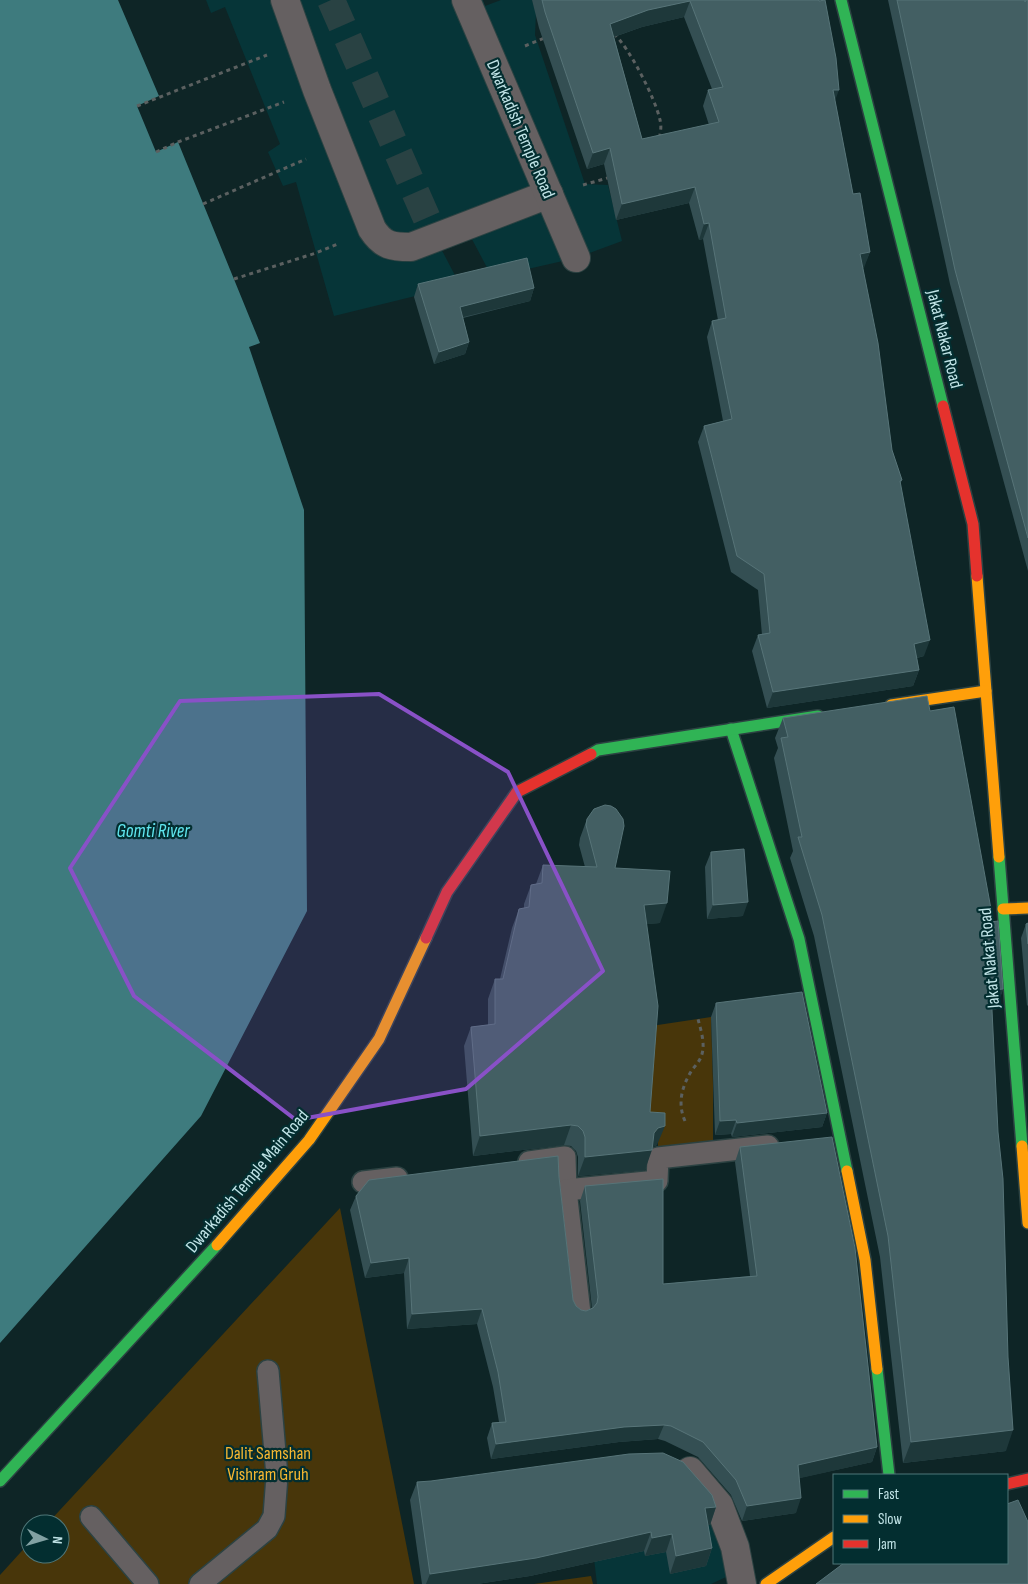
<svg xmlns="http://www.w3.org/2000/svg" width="1028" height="1584" viewBox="0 0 1028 1584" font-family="'Sofia Sans Condensed',sans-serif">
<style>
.built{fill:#063538}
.green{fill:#48360a}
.water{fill:#3e7b7e}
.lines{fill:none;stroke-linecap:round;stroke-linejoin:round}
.street-tunnel{stroke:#294243;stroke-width:28;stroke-dasharray:28 14;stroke-linecap:butt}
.lane-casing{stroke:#2c4242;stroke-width:24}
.street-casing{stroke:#2c4242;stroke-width:30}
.fast-casing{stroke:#2c4242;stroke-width:14}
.slow-casing{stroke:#2c4242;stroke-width:14}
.jam-casing{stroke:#2c4242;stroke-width:14}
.path{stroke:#5b6060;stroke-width:3;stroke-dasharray:4 4;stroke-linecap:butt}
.lane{stroke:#656061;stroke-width:21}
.street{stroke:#656061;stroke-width:28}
.fast{stroke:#30b455;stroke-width:11}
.slow{stroke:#ff9f0a;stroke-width:11}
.jam{stroke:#e5322d;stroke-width:11}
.wall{fill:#344f53;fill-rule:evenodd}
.shaded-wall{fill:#1e383a}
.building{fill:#435f63;stroke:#577478;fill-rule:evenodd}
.marked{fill:#8951c7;fill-opacity:0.2;stroke:#8951c7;stroke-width:4;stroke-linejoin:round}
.labels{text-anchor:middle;stroke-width:4.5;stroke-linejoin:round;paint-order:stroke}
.street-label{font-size:18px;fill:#c1e4e7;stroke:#032e30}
.park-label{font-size:18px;fill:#f6b731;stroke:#032e30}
.water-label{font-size:19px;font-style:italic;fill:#60e7ef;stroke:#032e30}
</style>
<rect width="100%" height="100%" fill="#0e2526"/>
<g class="built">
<path d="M206,0H483L485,6L501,0H532L536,13L535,35L585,184L608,185L622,241L576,258L492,277L465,226L435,237L460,285L334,316L296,182L283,186L268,152L280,144L225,7L211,13Z"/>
<path d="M686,1467L739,1571L711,1584H597L587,1499Z"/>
</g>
<g class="green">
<path d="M711,1017L713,1085V1152L658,1158V1133L643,1131L651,1026Z"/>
<path d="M340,1208L414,1584H0V1575L30,1542V1554H60V1524H47Z"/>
<path d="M591,1576L593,1584H534Z"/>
</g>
<path class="water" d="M0,0H118L159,96L137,106L156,152L178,142L260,343L249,347L304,510L307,911L201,1116L0,1343Z"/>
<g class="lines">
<path class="street-tunnel" d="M331,0L435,237"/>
<g class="lane-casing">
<g id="lane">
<path d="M529,1162L565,1157L566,1190"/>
<path d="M363,1182L397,1178"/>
<path d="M580,1313L566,1190L657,1181L658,1158L768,1146"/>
<path d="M91,1517L148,1584"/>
<path d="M200,1584L267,1529L274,1516L277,1476L268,1371"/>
</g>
</g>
<g class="street-casing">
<g id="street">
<path d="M285,0L317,90L372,229C383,246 392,247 411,247L549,194"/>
<path d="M466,0L576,258"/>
<path d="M690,1471L719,1505L735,1547L742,1584"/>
</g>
</g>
<g class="fast-casing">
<g id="fast">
<path d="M841,0L943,406"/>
<path d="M731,729L799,939L847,1171"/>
<path d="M591,754L598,750L818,716"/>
<path d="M999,857L1022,1146"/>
<path d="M877,1369L889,1475"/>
<path d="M0,1481L217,1245"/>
</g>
</g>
<g class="slow-casing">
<g id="slow">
<path d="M977,576L999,857"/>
<path d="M891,705L986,691"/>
<path d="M1003,909L1028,908"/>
<path d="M1022,1146L1028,1223"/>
<path d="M847,1171L865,1260L877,1369"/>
<path d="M217,1245L309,1140L379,1039L426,938"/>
<path d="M766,1584L834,1537"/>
</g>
</g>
<g class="jam-casing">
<g id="jam">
<path d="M943,406L973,524L977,576"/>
<path d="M426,938L447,892L517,792L591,754"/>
<path d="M1007,1484L1028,1479"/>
</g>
</g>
<g class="path">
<path d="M614,34C629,47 656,100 660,120C662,127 660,134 659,140"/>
<path d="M525,46L547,37"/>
<path d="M137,106L267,55"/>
<path d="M156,152L178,142L284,102"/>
<path d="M583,185L611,177"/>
<path d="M203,204L306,159"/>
<path d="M234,279L316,253L340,243"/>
<path d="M685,1121C677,1103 682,1086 692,1070C695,1066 699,1062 701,1057C706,1045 701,1031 698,1019"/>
</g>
<use href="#lane" class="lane"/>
<use href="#street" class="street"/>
<use href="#fast" class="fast"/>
<use href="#slow" class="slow"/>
<use href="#jam" class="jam"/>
</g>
<g class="wall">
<path d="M532,0H819L835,101L853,194L870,252L863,268L892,450L902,480L900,484L924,656L917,658L919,670L913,686L767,708L752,651L758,635H762L758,590L731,572L698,442L704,426L723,421L707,337L712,321L718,320L703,239L699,240L689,203L616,220L604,164L587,169L539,28ZM684,17L712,89L708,90L703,106L709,125L642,139L614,37L642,27Z"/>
<path d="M888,0H1028V571L950,284Z"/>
<path d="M418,284L534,288L530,301L463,318L469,342L465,354L434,364L414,297Z"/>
<path d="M930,711L991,922L1003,989L996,1010H992L1006,1451L903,1463L880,1257L814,936L790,858L793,851L774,758L778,748L775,738L783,718Z"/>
<path d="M587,819L615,868L660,923L646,924L650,1112L657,1145L652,1147L645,1170L578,1176V1157L576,1151L571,1146L564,1145L473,1156L464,1046L471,1027L488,1025V999L495,979H500L512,928L519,909L524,908V904L531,885L536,884L543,865L585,867L579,845L580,838Z"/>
<path d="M711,852L743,916L707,919L705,867Z"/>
<path d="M1028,923V1005L1027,1006L1021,938L1026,924Z"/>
<path d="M716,1003L827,1113L822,1127L732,1137L731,1134L715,1135L711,1017Z"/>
<path d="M740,1147L877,1447L872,1462L799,1478L796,1513L742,1521L731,1495L698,1457L665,1441L658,1439L619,1442L491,1459L487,1438L492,1423L499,1422L493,1387L477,1324L407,1329L404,1273L365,1278L350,1210L356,1196L559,1177L573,1300L576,1306L581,1310L586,1311L592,1308L580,1201L585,1186L663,1284L750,1276L735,1162Z"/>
<path d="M417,1482L716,1507L710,1525H708L712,1548L706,1566L670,1574L666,1552L645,1556L644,1551L530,1576L477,1584H422L410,1500Z"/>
</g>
<g class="shaded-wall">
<path d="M690,1L684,17L642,27L605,40L610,24L648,10Z"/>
<path d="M833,90H839L833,106Z"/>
<path d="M610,148L604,164L587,169L593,153Z"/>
<path d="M695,187L689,203L616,220L622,204Z"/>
<path d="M709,223L703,239L699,240L704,224Z"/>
<path d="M870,252L864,268L855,270L860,254Z"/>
<path d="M534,288L530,301L455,319L460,307Z"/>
<path d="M469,342L465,354L434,364L439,352Z"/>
<path d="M930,640L924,656L908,660L914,644Z"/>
<path d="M919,670L913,686L767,708L773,692Z"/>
<path d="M748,902L743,916L707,919L713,905Z"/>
<path d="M667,903L660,923L637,925L644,905Z"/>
<path d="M1003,989L996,1010L983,1011L991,990Z"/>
<path d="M827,1113L822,1127L732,1137L737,1123Z"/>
<path d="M736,1120L731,1134L715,1135L720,1121Z"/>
<path d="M571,1125L564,1145L473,1156L480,1136Z"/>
<path d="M665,1126L657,1145L651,1148L652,1150L645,1170L578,1176L585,1157L654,1133L658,1128Z"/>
<path d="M409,1258L404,1273L365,1278L371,1263Z"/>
<path d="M482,1309L477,1324L407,1329L412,1314Z"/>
<path d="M664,1425L658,1439L619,1442L491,1459L496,1444L624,1427Z"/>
<path d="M1013,1430L1006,1451L903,1463L911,1442Z"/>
<path d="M877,1447L872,1462L792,1480L798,1465Z"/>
<path d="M801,1498L796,1513L742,1521L747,1506Z"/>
<path d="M716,1507L710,1525L699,1527L705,1508Z"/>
<path d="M651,1532L644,1551L530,1576L477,1584H426L430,1574Z"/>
<path d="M672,1534L666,1552L645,1556L652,1538Z"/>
<path d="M712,1548L706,1566L670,1574L676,1556Z"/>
</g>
<g class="building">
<path d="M542,0H819V1L825,0L836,58L839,90H833L853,194L860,193L870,252L860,254L878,343L892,450L902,480L900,481L930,640L914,644L919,670L773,692L758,635L770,633L764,574L737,556L704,426L732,419L712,321L726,318L709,223L704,224L695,187L622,204L610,148L593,153L545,12ZM690,1L723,87L708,90L719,122L642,139L610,24L648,10Z"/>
<path d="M897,0H1025V2L1026,0H1028V538L955,270Z"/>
<path d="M527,258L534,288L460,307L469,342L439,352L418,284Z"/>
<path d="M927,696L930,711L954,707L991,909V922L998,921L1003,989L991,990L998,1132L1003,1179L1008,1357L1013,1430L911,1442L888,1236L822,915L798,837H802L781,738L788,737L783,718Z"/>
<path d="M605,805L611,806L616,809L623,819L624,826L615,868L670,871L667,903L644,905L658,1006L650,1112L665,1113V1126L658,1128L654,1133L652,1150L585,1157V1137L583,1131L578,1126L571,1125L480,1136L471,1027L495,1024V979H503L519,909L529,907L531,885L542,883L543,865L597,867L586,825L587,819L594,809Z"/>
<path d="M744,849L748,902L713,905L711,852Z"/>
<path d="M1028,923V944L1026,924Z"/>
<path d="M802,992L827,1113L737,1123L736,1120L720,1121L716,1003Z"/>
<path d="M832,1137L855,1248L877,1447L798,1465L801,1498L747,1506L736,1480L703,1442L671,1426L664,1425L624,1427L496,1444L492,1423L506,1422L498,1372L482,1309L412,1314L409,1258L371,1263L356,1196L369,1180L558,1156L559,1177L573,1300L576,1306L581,1310L586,1311L593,1308L597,1303L598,1297L585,1186L663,1179V1284L757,1276L740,1147Z"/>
<path d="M663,1453L683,1462L712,1495L716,1507L705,1508L712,1548L676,1556L672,1534L652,1538L651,1532L536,1558L430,1574L417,1482L431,1481L629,1454Z"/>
<path d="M1018,1500L1028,1522V1584H816L844,1563H1007V1504Z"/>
</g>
<path class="marked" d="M379,694L508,772L603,971L466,1089L296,1120L134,996L70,868L180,701Z"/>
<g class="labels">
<g class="street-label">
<text transform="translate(521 129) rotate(67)" y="6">Dwarkadish Temple Road</text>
<text transform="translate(945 339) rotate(76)" y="6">Jakat Nakar Road</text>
<text transform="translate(989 958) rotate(-95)" y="6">Jakat Nakat Road</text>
<text transform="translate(247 1181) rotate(-50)" y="6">Dwarkadish Temple Main Road</text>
</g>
<g class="park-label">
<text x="268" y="1459">Dalit Samshan<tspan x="268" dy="21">Vishram Gruh</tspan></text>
</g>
<g class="water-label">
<text x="153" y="837">Gomti River</text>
</g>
</g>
<rect x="833" y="1474" width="175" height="90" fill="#032e30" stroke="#4f7779"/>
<rect x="843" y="1490" width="25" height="8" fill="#30b455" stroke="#4f7779"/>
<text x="878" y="1499" font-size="15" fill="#c1e4e7">Fast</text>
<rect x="843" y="1515" width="25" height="8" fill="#ff9f0a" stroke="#4f7779"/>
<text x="878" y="1524" font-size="15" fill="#c1e4e7">Slow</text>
<rect x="843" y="1540" width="25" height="8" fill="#e5322d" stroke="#4f7779"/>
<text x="878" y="1549" font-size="15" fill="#c1e4e7">Jam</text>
<g transform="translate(45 1539) rotate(95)"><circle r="24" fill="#032e30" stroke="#4f7779"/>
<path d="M0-4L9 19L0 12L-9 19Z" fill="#82a1a3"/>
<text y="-8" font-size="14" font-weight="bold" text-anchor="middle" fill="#c1e4e7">N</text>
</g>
</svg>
